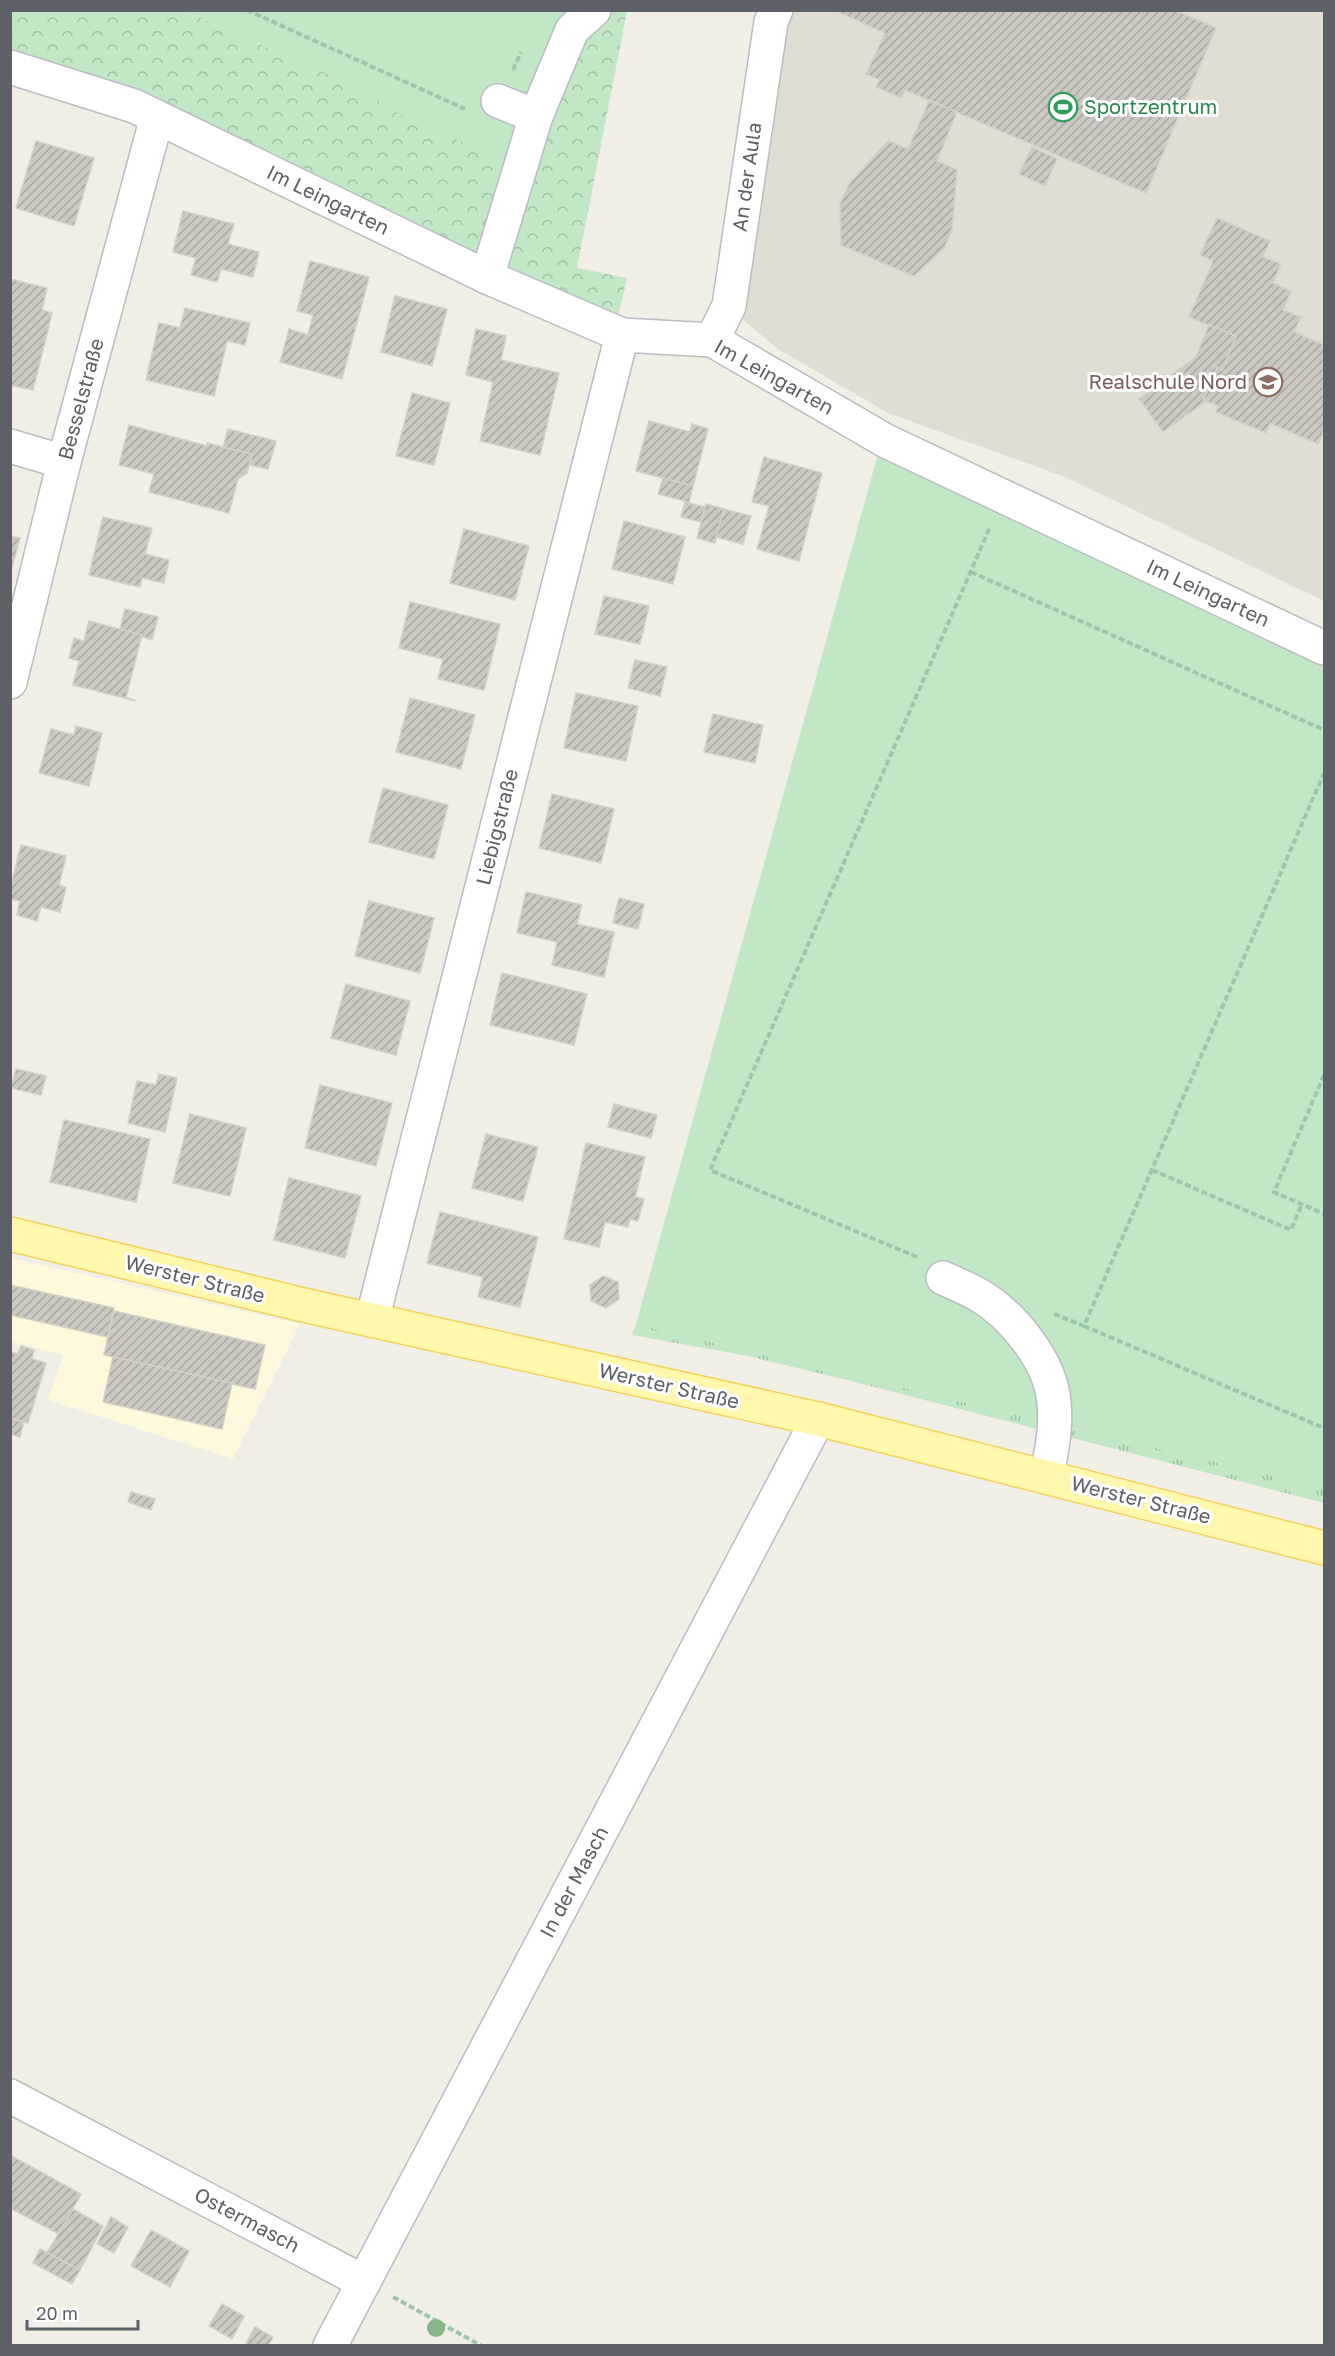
<svg xmlns="http://www.w3.org/2000/svg" width="1335" height="2356" viewBox="0 0 1335 2356" font-family="'Golos Text',sans-serif">
<style>
.commercial{fill:#fef8dc}
.education{fill:#e0ddd3}
.grass{fill:url(#grass-tufts)}
.forest{fill:url(#forest-crowns)}
.garden{fill:#c2e7c4}
.building{fill:url(#building-hatch);stroke:#d4d0c3;stroke-width:1.5}
.lines{fill:none;stroke-linecap:round;stroke-linejoin:round}
.minor-casing{stroke:#babcc1;stroke-width:36}
.major-casing{stroke:#f3d35b;stroke-width:36}
.path{stroke:#9bc8ab;stroke-width:4;stroke-dasharray:6 3;stroke-linecap:butt}
.minor{stroke:#fff;stroke-width:33}
.major{stroke:#fff7ab;stroke-width:33}
.tree{fill:#89b589}
.labels{text-anchor:middle;stroke-width:6;stroke-linejoin:round;paint-order:stroke}
.leisure-label{font-size:20px;fill:#27864d;stroke:#fff;text-anchor:start}
.street-label{font-size:20px;fill:#5d6066;stroke:#fff}
.education-label{font-size:20px;fill:#785e54;stroke:#fff;text-anchor:end}
</style>
<defs>
<pattern id="grass-tufts" width="24" height="20" patternUnits="userSpaceOnUse" patternTransform="scale(1.5)"><rect width="24" height="20" fill="#c2e7c4"/><path d="M3 7l-1-3M5 7V3M7 7l1-3M15 17l-1-3M17 17v-4M19 17l1-3" fill="none" stroke="#a1bfa3"/></pattern>
<pattern id="forest-crowns" width="20" height="18" patternUnits="userSpaceOnUse" patternTransform="scale(1.5)"><rect width="20" height="18" fill="#c2e7c4"/><path d="M2 6a3 3 0 1 1 6 0M12 15a3 3 0 1 1 6 0" fill="none" stroke="#a1bfa3"/></pattern>
<pattern id="building-hatch" width="6" height="6" patternUnits="userSpaceOnUse" patternTransform="scale(1.5)"><rect width="6" height="6" fill="#cbc8c2"/><path d="M-1 1l2-2M0 6l6-6M5 7l2-2" fill="none" stroke="#a8a6a1"/></pattern>
</defs>
<rect width="100%" height="100%" fill="#f0eee5"/>
<path class="commercial" d="M10,1258L300,1324L233,1459L48,1400L63,1355L11,1341Z"/>
<path class="education" d="M762,11H1324V601L1065,477L888,413L778,349L715,296Z"/>
<path class="grass" d="M636,1324L1324,1488V1503L851,1381L748,1356L632,1335Z"/>
<path class="forest" d="M11,11H184L376,95L381,105L595,11H627L577,268L627,278L618,316L11,55Z"/>
<g class="garden">
<path d="M184,11H595L506,162L380,105L376,95Z"/>
<path d="M880,447L1324,657V1488L636,1324Z"/>
</g>
<g class="building">
<path d="M834,10H1174L1216,28L1146,193L905,90L901,98L876,87L880,80L866,74L885,33Z"/>
<path d="M929,101L957,112L937,161L957,170L952,230L944,248L914,276L841,245L840,204L849,184L888,141L908,149Z"/>
<path d="M36,141L94,158L74,226L16,208Z"/>
<path d="M1032,147L1057,159L1045,186L1019,174Z"/>
<path d="M183,211L234,224L228,244L259,252L253,277L221,269L217,282L191,275L196,258L173,252Z"/>
<path d="M1217,218L1270,241L1263,257L1281,264L1273,283L1291,291L1283,310L1301,317L1294,332L1324,345V434L1323,433L1318,444L1270,423L1266,433L1216,412L1218,406L1203,400L1217,367L1222,370L1236,336L1189,317L1213,261L1200,255Z"/>
<path d="M310,261L369,277L342,379L280,362L289,329L308,335L313,315L297,311Z"/>
<path d="M10,279L47,288L42,310L52,313L33,390L10,385Z"/>
<path d="M395,296L447,309L432,366L381,352Z"/>
<path d="M185,308L250,323L245,345L227,341L214,396L146,380L159,323L180,328Z"/>
<path d="M1209,325L1236,336L1222,370L1217,367L1203,400L1206,401L1163,432L1139,399L1196,357Z"/>
<path d="M476,329L506,336L501,360L559,373L540,455L480,441L493,382L466,375Z"/>
<path d="M412,393L450,403L434,465L396,456Z"/>
<path d="M649,421L690,432L692,424L708,429L693,486L636,471Z"/>
<path d="M129,425L207,446V443L252,454L247,473L238,479L229,513L149,492L154,474L119,465Z"/>
<path d="M228,429L276,441L268,469L250,465L252,454L223,447Z"/>
<path d="M764,457L822,473L799,561L757,549L769,506L752,502Z"/>
<path d="M663,478L693,486L689,502L658,494Z"/>
<path d="M685,502L705,507L701,522L681,517Z"/>
<path d="M706,504L724,509L715,543L697,538Z"/>
<path d="M724,509L751,516L743,544L716,537Z"/>
<path d="M103,517L152,528L145,554L169,560L164,583L142,578L140,587L89,575Z"/>
<path d="M624,521L685,537L673,584L612,569Z"/>
<path d="M464,529L529,546L515,600L450,583Z"/>
<path d="M10,536L20,538L10,575Z"/>
<path d="M604,596L649,606L640,644L595,634Z"/>
<path d="M410,602L500,624L484,690L438,679L443,659L399,648Z"/>
<path d="M125,609L158,617L152,640L120,629Z"/>
<path d="M89,621L142,635L126,697L136,701L73,685L79,661L69,658L74,638L84,641Z"/>
<path d="M635,660L667,667L660,696L628,688Z"/>
<path d="M576,693L638,706L626,761L564,748Z"/>
<path d="M410,698L475,715L461,769L396,752Z"/>
<path d="M713,714L763,725L755,763L704,752Z"/>
<path d="M76,726L102,733L89,786L39,773L51,729L74,735Z"/>
<path d="M383,788L448,805L434,859L369,842Z"/>
<path d="M552,794L614,809L601,863L539,848Z"/>
<path d="M21,845L66,856L59,885L66,887L60,912L41,907L37,921L17,915L20,901L10,899V889Z"/>
<path d="M526,892L582,905L577,924L614,932L604,977L552,965L557,942L517,933Z"/>
<path d="M619,898L644,904L638,929L613,923Z"/>
<path d="M369,901L434,918L420,973L355,956Z"/>
<path d="M502,973L587,994L574,1045L490,1025Z"/>
<path d="M346,984L410,1001L396,1055L331,1038Z"/>
<path d="M16,1069L46,1076L41,1095L11,1088Z"/>
<path d="M159,1074L177,1078L165,1132L128,1123L137,1081L156,1085Z"/>
<path d="M320,1085L392,1103L376,1166L305,1148Z"/>
<path d="M614,1104L657,1115L651,1138L608,1127Z"/>
<path d="M190,1114L246,1128L230,1196L173,1183Z"/>
<path d="M64,1120L150,1139L136,1202L50,1182Z"/>
<path d="M486,1134L538,1147L523,1201L472,1188Z"/>
<path d="M586,1143L645,1157L635,1197L644,1199L638,1221L630,1219L628,1227L605,1222L599,1247L564,1239Z"/>
<path d="M289,1178L361,1196L345,1258L274,1240Z"/>
<path d="M440,1212L538,1237L520,1307L478,1297L483,1277L427,1263Z"/>
<path d="M603,1276L618,1282L619,1299L606,1308L591,1301L590,1285Z"/>
<path d="M10,1285L114,1308L108,1337L10,1315Z"/>
<path d="M114,1311L265,1345L255,1389L104,1355Z"/>
<path d="M21,1346L34,1350L32,1359L46,1363L28,1423L10,1418V1352L18,1354Z"/>
<path d="M113,1357L232,1383L222,1429L103,1402Z"/>
<path d="M10,1418L24,1422L20,1437L10,1434Z"/>
<path d="M131,1492L155,1499L151,1510L128,1502Z"/>
<path d="M10,2155L81,2194L59,2234L10,2208Z"/>
<path d="M73,2209L103,2226L80,2270L47,2253Z"/>
<path d="M111,2217L128,2227L114,2253L97,2244Z"/>
<path d="M151,2230L189,2251L170,2287L131,2266Z"/>
<path d="M40,2249L80,2270L72,2284L33,2263Z"/>
<path d="M222,2304L244,2316L232,2339L209,2326Z"/>
<path d="M255,2327L273,2337L268,2346H251L246,2343Z"/>
</g>
<g class="lines">
<g class="minor-casing">
<g id="minor">
<path d="M10,67L134,106L487,277L622,335L712,340L886,441L1324,648"/>
<path d="M498,101L536,116"/>
<path d="M487,277L536,116L572,30L594,10"/>
<path d="M712,340L729,306L771,22L776,10"/>
<path d="M10,446L64,462"/>
<path d="M10,682L64,462L157,117"/>
<path d="M943,1278C954,1283 966,1288 977,1294C1012,1314 1051,1361 1054,1403C1057,1427 1051,1452 1047,1476"/>
<path d="M372,1320L622,335"/>
<path d="M10,2096L364,2282"/>
<path d="M330,2346L818,1419"/>
</g>
</g>
<g class="major-casing">
<path id="major" d="M10,1234L308,1306L818,1419L1324,1548"/>
</g>
<g class="path">
<path d="M247,10L465,109"/>
<path d="M513,70L521,52"/>
<path d="M971,572L1324,730"/>
<path d="M1324,1075L1274,1192L1324,1214"/>
<path d="M1152,1170L1291,1230L1302,1204"/>
<path d="M917,1257L710,1170L990,527"/>
<path d="M1054,1314L1084,1326L1324,773"/>
<path d="M1084,1326L1324,1428"/>
<path d="M393,2297L482,2346"/>
</g>
<use href="#minor" class="minor"/>
<use href="#major" class="major"/>
</g>
<circle class="tree" cx="436" cy="2328" r="9"/>
<defs>
<g id="stadium-ring" transform="scale(1.5)"><circle r="9.5" fill="#fff" stroke="#2e9e5b" stroke-width="1.5"/><path d="M0-5a6.5 5 0 1 0 0 10a6.5 5 0 1 0 0-10ZM-3.5-1.8h7v3.6h-7Z" fill="#2e9e5b"/></g>
<g id="school-ring" transform="scale(1.5)"><circle r="9.5" fill="#fff" stroke="#8d6e63" stroke-width="1.5"/><path d="M0-5L7-2L0 1L-7-2ZM-4 1L0 2.5L4 1V4Q0 6-4 4Z" fill="#8d6e63"/></g>
</defs>
<g fill-rule="evenodd">
<use href="#stadium-ring" x="1063" y="107"/>
<use href="#school-ring" x="1268" y="382"/>
</g>
<g class="labels">
<g class="leisure-label">
<text x="1084" y="114">Sportzentrum</text>
</g>
<g class="street-label">
<text transform="translate(747 177) rotate(-82)" y="7">An der Aula</text>
<text transform="translate(328 200) rotate(26)" y="7">Im Leingarten</text>
<text transform="translate(774 377) rotate(29)" y="7">Im Leingarten</text>
<text transform="translate(81 399) rotate(-75)" y="7">Besselstraße</text>
<text transform="translate(1208 593) rotate(25)" y="7">Im Leingarten</text>
<text transform="translate(497 827) rotate(-76)" y="7">Liebigstraße</text>
<text transform="translate(195 1279) rotate(14)" y="7">Werster Straße</text>
<text transform="translate(669 1386) rotate(13)" y="7">Werster Straße</text>
<text transform="translate(1141 1500) rotate(14)" y="7">Werster Straße</text>
<text transform="translate(574 1882) rotate(-62)" y="7">In der Masch</text>
<text transform="translate(247 2220) rotate(28)" y="7">Ostermasch</text>
</g>
<g class="education-label">
<text x="1247" y="389">Realschule Nord</text>
</g>
</g>
<rect width="1335" height="2356" fill="none" stroke="#5d6066" stroke-width="24"/>
<path d="M27 2320v9h111v-9" fill="none" stroke="#5d6066" stroke-width="3"/>
<text x="36" y="2320" font-size="18" fill="#5d6066" stroke="#ffffff" stroke-width="4.5" paint-order="stroke">20 m</text>
</svg>
